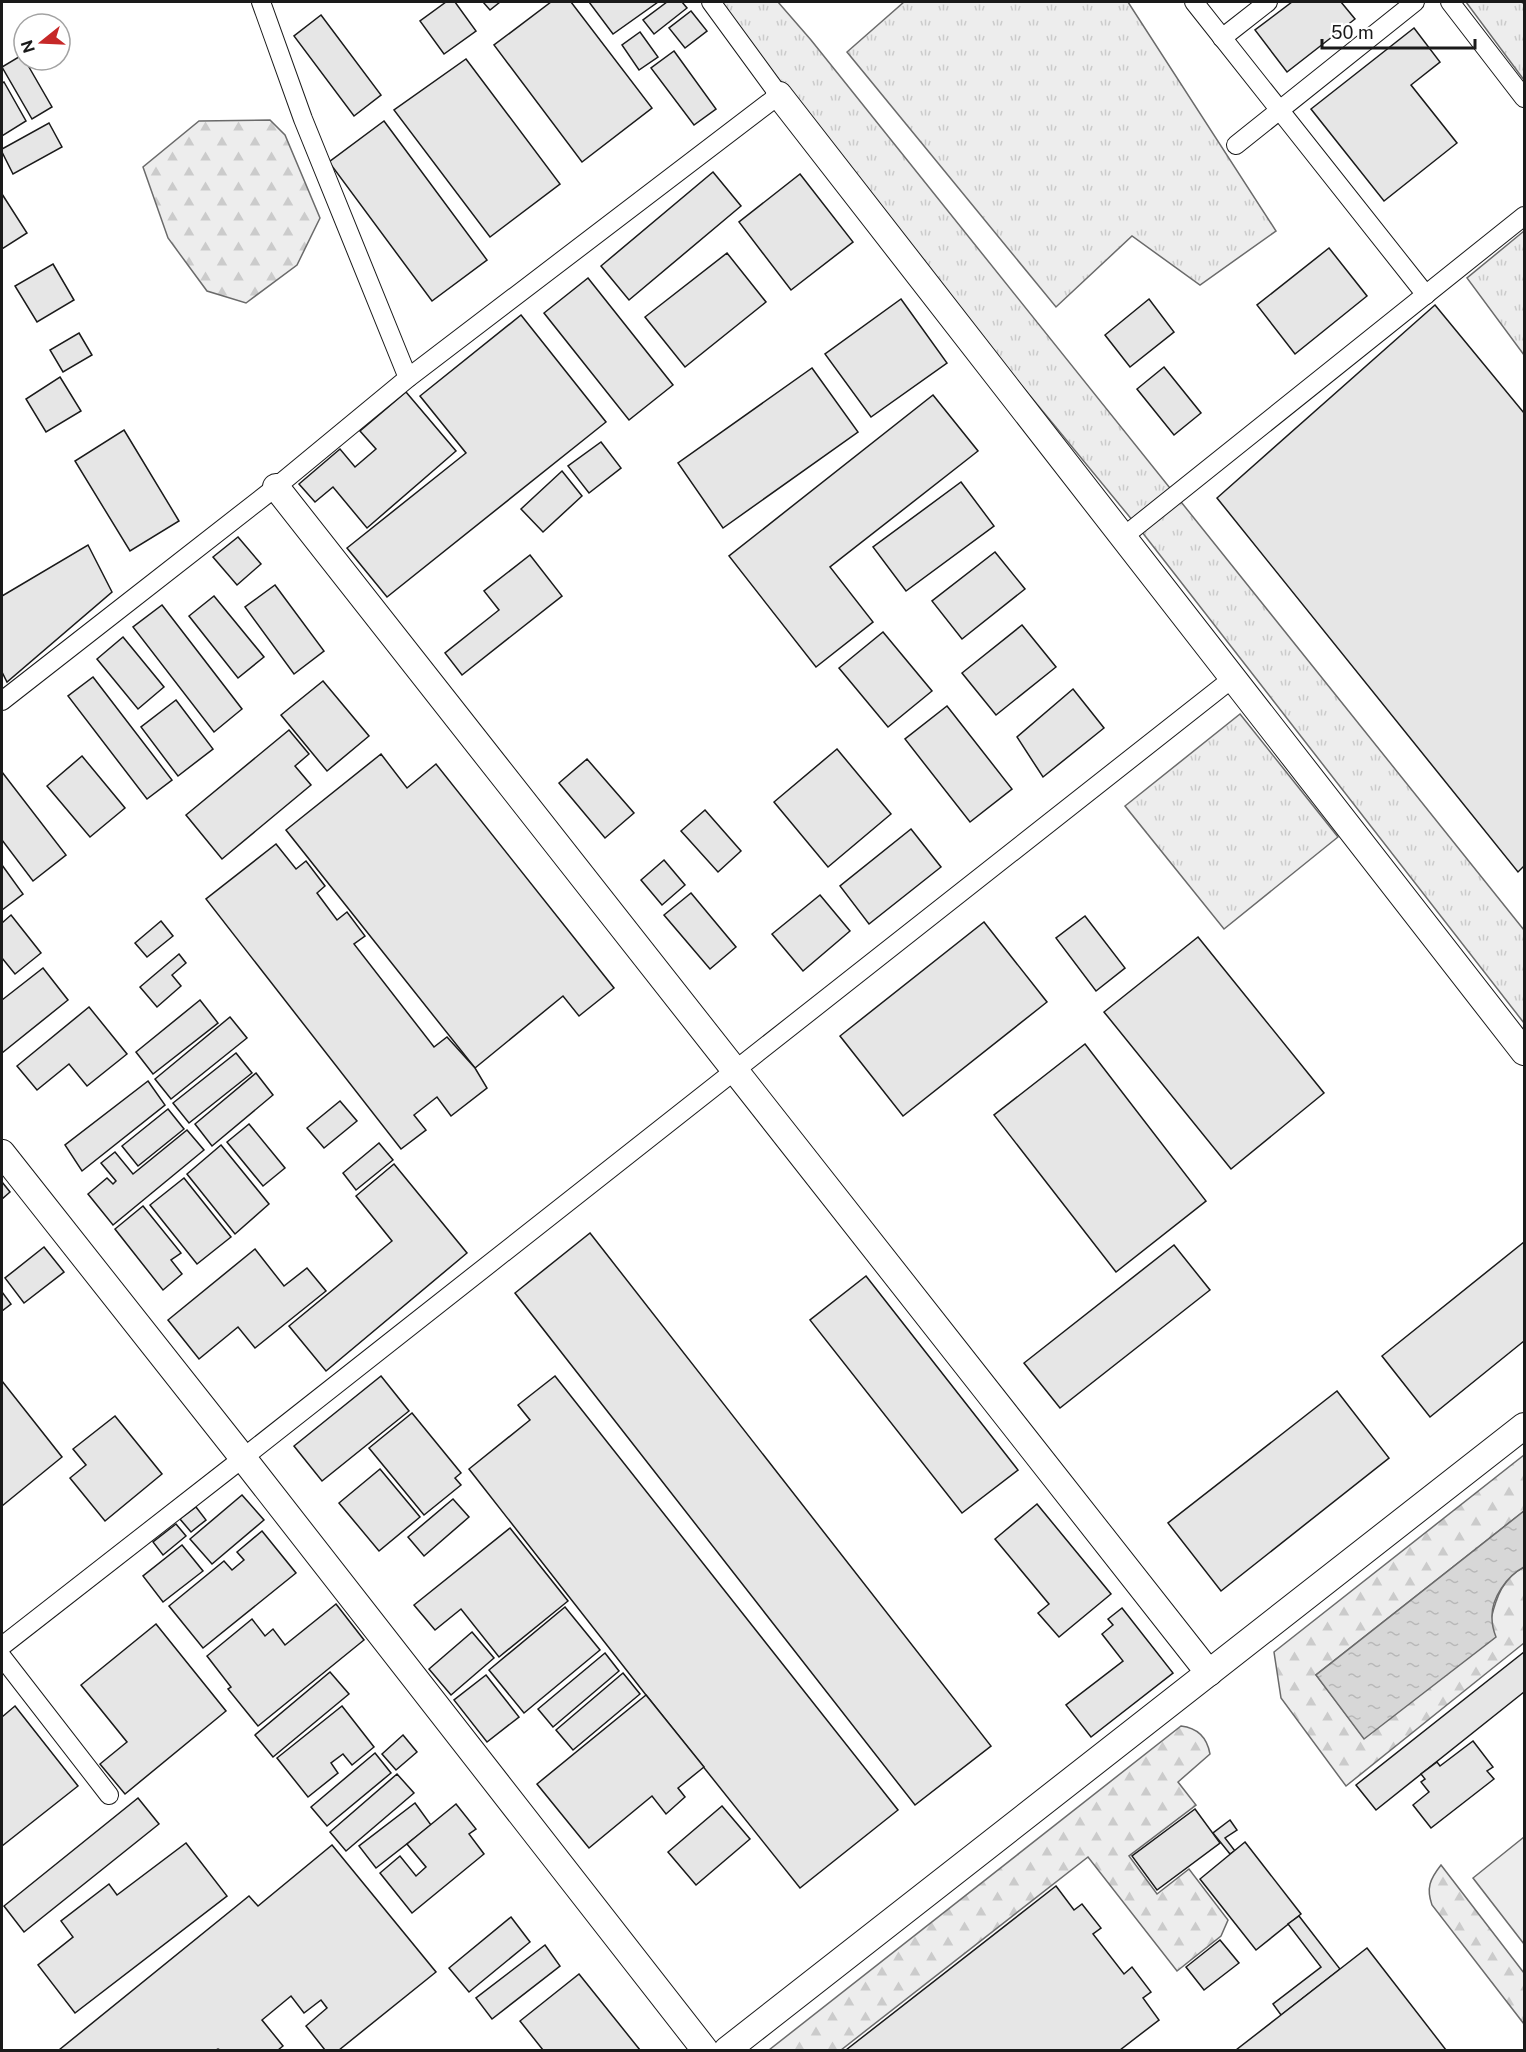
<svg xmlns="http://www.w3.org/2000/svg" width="1526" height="2052" viewBox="0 0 1526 2052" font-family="'Public Sans',sans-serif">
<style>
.grass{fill:url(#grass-tufts);stroke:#6a6a6a;stroke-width:1.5}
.forest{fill:url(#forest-firs);stroke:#6a6a6a;stroke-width:1.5}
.built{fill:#ededed;stroke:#6a6a6a;stroke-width:1.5}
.water{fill:url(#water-ripples);stroke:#6a6a6a;stroke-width:1.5}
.building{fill:#e6e6e6;stroke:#1a1a1a;stroke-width:1.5}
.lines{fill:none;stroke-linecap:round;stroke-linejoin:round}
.street-casing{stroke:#1a1a1a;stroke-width:20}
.secondary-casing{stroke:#1a1a1a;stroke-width:28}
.street{stroke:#fff;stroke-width:18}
.secondary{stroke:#fff;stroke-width:26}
</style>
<defs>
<pattern id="grass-tufts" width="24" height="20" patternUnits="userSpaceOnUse" patternTransform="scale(1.5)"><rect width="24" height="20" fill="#ededed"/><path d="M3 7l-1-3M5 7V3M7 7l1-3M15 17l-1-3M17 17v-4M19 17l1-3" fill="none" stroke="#cbcbcb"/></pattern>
<pattern id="forest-firs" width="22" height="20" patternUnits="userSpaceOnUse" patternTransform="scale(1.5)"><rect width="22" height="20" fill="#ededed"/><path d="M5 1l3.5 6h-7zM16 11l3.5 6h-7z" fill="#cbcbcb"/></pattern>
<pattern id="water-ripples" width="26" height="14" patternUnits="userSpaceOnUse" patternTransform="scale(1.5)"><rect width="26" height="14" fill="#d7d7d7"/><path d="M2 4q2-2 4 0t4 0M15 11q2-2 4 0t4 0" fill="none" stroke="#b8b8b8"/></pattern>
</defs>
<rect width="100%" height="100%" fill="#fff"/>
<g class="grass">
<path d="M716,2H778L811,40L1524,930V1023L1142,532L750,55Z"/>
<path d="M904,2H1128L1276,231L1200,285L1132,236L1056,307L847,52Z"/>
<path d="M1466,2H1521L1524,4V80Z"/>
<path d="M1524,231V355L1467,278Z"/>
<path d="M1240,714L1338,837L1224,929L1125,806Z"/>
</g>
<g class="forest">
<path d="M270,120L285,135L320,218L297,265L246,303L207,291L168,238L143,167L199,121Z"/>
<path d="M1524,1455V1511L1316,1675L1364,1738L1491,1619C1496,1598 1503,1577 1524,1567V1643L1346,1786L1281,1698L1274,1652Z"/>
<path d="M1181,1726C1198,1728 1207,1737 1210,1754L1178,1782L1196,1805L1129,1856L1157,1894L1189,1869L1228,1920L1221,1936L1177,1971L1088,1857L841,2050H769Z"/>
<path d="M1441,1865L1524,1973V2024L1432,1905C1426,1888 1430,1879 1441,1865Z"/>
</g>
<path class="built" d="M1524,1837V1944L1473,1878Z"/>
<path class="water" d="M1524,1511V1567C1507,1576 1491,1598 1492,1618C1492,1624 1494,1632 1496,1637L1364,1739L1316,1675Z"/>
<g class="building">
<path d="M446,2H455L476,31L444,54L420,21Z"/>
<path d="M483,2H500L490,10Z"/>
<path d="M551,2H571L652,108L582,162L494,45Z"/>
<path d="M589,2H658L613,34Z"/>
<path d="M667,2H682L687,8L654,34L643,20Z"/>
<path d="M1292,2H1341L1355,19L1287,72L1255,30Z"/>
<path d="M691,11L707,31L685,48L669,28Z"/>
<path d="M321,15L381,95L354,116L294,36Z"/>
<path d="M1414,28L1440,62L1411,85L1457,143L1384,201L1311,109Z"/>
<path d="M640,32L658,57L639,70L622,45Z"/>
<path d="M674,51L716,109L694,125L651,68Z"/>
<path d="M22,55L52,107L32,119L2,67Z"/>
<path d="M466,59L560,184L490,237L394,110Z"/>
<path d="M4,82L26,121L2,136V83Z"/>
<path d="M384,121L487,260L432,301L329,162Z"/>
<path d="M49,123L62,147L13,174L2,152V149Z"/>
<path d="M713,172L741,206L629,300L601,266Z"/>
<path d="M800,174L853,242L791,290L739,222Z"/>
<path d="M2,194L27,233L2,249Z"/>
<path d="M1329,248L1367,296L1295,354L1257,305Z"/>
<path d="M727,253L766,302L685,367L645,317Z"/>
<path d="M53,264L74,300L37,322L15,286Z"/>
<path d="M588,278L673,385L629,420L544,313Z"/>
<path d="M901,299L947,363L871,417L825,354Z"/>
<path d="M1149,299L1174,332L1130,367L1105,335Z"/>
<path d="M1435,305L1524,413V866L1518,872L1217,498Z"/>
<path d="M521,315L606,422L387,597L347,548L466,453L420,396Z"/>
<path d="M79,333L92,355L63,372L50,350Z"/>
<path d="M1164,367L1201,413L1174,435L1137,389Z"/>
<path d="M812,368L858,432L723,528L678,463Z"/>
<path d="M60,377L81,411L46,432L26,399Z"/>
<path d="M406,392L456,451L367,528L333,487L315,502L299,484L340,449L355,467L376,449L360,431Z"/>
<path d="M933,395L978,451L830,567L873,622L816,667L729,556Z"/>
<path d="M124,430L179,521L130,551L75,461Z"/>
<path d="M601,442L621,468L589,493L568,466Z"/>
<path d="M562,471L582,496L543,532L521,509Z"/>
<path d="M961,482L994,526L906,591L873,547Z"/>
<path d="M238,537L261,564L237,585L213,557Z"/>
<path d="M88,545L112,592L7,682L2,672V596Z"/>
<path d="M995,552L1025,589L962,639L932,601Z"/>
<path d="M530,555L562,596L462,675L445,653L499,610L484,591Z"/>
<path d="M275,585L324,651L294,674L245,607Z"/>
<path d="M214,596L264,657L238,678L189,616Z"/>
<path d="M162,605L242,709L214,732L133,627Z"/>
<path d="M1022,625L1056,667L996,715L962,673Z"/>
<path d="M883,632L932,691L888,727L839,668Z"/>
<path d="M123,637L164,687L138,709L97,659Z"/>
<path d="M93,677L172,780L147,799L68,696Z"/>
<path d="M323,681L369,736L327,771L281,715Z"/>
<path d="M1073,689L1104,728L1043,777L1017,737Z"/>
<path d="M176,700L213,749L178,776L141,727Z"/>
<path d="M947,706L1012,789L970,822L905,739Z"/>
<path d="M289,730L309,754L295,766L311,785L222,859L186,815Z"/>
<path d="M837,749L891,814L828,867L774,802Z"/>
<path d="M381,754L407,788L436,764L614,988L579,1016L563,996L475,1068L286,830Z"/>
<path d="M82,756L125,808L90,837L47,786Z"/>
<path d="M587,759L634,813L605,838L559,783Z"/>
<path d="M2,772L66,855L33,881L2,840Z"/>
<path d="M705,810L741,851L718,872L681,831Z"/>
<path d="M911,829L941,867L869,924L840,886Z"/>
<path d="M276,844L296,869L306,861L325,886L317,893L337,920L347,912L365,936L354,944L434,1047L447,1037L475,1068L487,1088L451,1116L437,1097L414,1115L426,1130L401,1149L206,899Z"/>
<path d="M664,860L685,885L662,905L641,880Z"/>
<path d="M2,865L23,894L2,910Z"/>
<path d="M691,893L736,947L710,969L664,915Z"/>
<path d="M820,895L850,931L803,971L772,934Z"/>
<path d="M11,915L41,953L15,974L2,958V923Z"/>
<path d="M1085,916L1125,968L1096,991L1056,938Z"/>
<path d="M161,921L173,936L147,957L135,943Z"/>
<path d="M984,922L1047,1002L903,1116L840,1036Z"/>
<path d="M1198,937L1324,1093L1231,1169L1104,1012Z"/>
<path d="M179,954L186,963L172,975L181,986L157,1007L140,987Z"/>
<path d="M43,968L68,1000L2,1053V1000Z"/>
<path d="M200,1000L218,1023L153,1074L136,1052Z"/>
<path d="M89,1007L127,1054L87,1086L69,1064L37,1090L17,1066Z"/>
<path d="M230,1017L247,1038L171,1099L155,1079Z"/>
<path d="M1085,1044L1206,1201L1116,1272L994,1115Z"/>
<path d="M236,1053L252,1073L189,1123L173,1103Z"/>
<path d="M256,1073L273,1095L212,1146L195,1124Z"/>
<path d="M148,1081L165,1105L82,1171L65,1145Z"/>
<path d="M340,1101L357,1121L324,1148L307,1128Z"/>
<path d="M168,1109L184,1129L138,1166L122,1146Z"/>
<path d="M249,1124L285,1168L263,1186L227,1142Z"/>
<path d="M187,1130L204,1150L113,1225L88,1194L107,1178L113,1184L116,1181L101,1163L115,1152L133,1174Z"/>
<path d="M379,1143L393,1160L356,1190L343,1173Z"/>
<path d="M221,1145L269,1204L235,1234L187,1174Z"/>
<path d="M394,1164L467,1253L326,1371L289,1326L392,1241L356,1196Z"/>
<path d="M184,1178L231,1237L197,1264L150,1205Z"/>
<path d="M2,1182L10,1192L2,1199Z"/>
<path d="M143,1206L181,1253L171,1260L182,1274L163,1290L115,1229Z"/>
<path d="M590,1233L991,1746L915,1805L515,1293Z"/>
<path d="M1524,1242V1341L1430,1417L1382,1356Z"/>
<path d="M1174,1245L1210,1290L1060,1408L1024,1363Z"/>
<path d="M44,1247L64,1272L24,1303L5,1278Z"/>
<path d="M255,1249L284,1286L307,1268L326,1291L255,1348L238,1327L199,1359L168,1320Z"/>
<path d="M866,1276L1018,1470L962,1513L810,1320Z"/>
<path d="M2,1292L11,1304L2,1311Z"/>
<path d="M381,1376L409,1411L322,1481L294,1446Z"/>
<path d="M555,1376L898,1810L800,1888L646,1695L469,1469L530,1420L518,1405Z"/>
<path d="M2,1381L62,1457L2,1506Z"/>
<path d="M1337,1391L1389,1458L1221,1591L1168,1523Z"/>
<path d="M412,1413L461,1473L455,1478L461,1485L424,1515L369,1448Z"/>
<path d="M115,1416L162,1474L105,1521L70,1478L86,1465L73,1449Z"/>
<path d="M380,1469L420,1517L379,1551L339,1503Z"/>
<path d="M242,1495L264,1520L212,1564L190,1539Z"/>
<path d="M453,1499L469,1517L424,1556L408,1537Z"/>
<path d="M1037,1504L1111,1594L1059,1637L1038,1613L1049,1604L995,1539Z"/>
<path d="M196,1507L206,1520L191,1532L180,1519Z"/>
<path d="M176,1524L186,1536L163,1555L153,1542Z"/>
<path d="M510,1528L568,1601L499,1657L461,1609L435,1630L414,1605Z"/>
<path d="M262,1531L296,1573L203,1648L169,1606L224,1561L232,1570L244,1560L237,1552Z"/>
<path d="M182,1545L203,1571L163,1602L143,1576Z"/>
<path d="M336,1604L364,1640L258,1726L228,1689L231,1687L207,1656L252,1619L265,1636L273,1629L285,1645Z"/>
<path d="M565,1607L600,1650L524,1713L489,1670Z"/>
<path d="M1122,1608L1173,1673L1091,1737L1066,1705L1123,1661L1102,1634L1113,1625L1108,1619Z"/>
<path d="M156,1624L226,1711L125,1794L100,1764L127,1742L81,1685Z"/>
<path d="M472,1632L494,1658L451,1695L429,1669Z"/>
<path d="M1524,1652V1692L1376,1810L1356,1785Z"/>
<path d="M605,1653L619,1671L553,1727L538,1709Z"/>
<path d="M330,1672L349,1694L273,1757L255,1735Z"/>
<path d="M623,1673L640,1694L573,1750L556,1730Z"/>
<path d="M486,1675L519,1717L487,1742L454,1700Z"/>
<path d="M646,1695L704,1767L678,1788L685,1797L666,1814L652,1796L589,1848L537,1784Z"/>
<path d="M15,1706L78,1786L2,1846V1717Z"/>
<path d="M342,1706L374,1747L352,1765L343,1754L331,1763L338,1773L308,1797L277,1758Z"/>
<path d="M403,1735L417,1752L396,1770L382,1754Z"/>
<path d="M1473,1741L1493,1767L1487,1771L1494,1779L1431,1828L1413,1805L1429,1792L1421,1782L1425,1779L1421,1774L1437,1762L1440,1766Z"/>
<path d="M375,1753L391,1773L327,1826L311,1807Z"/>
<path d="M397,1774L414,1793L346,1851L330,1832Z"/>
<path d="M138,1798L159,1824L24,1932L4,1906Z"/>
<path d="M415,1803L431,1825L376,1868L359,1846Z"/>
<path d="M456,1804L476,1829L469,1834L484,1854L412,1913L380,1873L400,1856L416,1876L426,1867L407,1844Z"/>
<path d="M722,1806L750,1839L696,1885L668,1852Z"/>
<path d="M1195,1809L1220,1843L1157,1890L1132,1856Z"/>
<path d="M1230,1820L1237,1830L1225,1838L1235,1851L1230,1854L1213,1833Z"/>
<path d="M1245,1842L1301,1914L1256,1950L1200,1879Z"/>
<path d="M186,1843L227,1896L75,2013L38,1965L73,1937L61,1921L109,1884L117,1895Z"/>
<path d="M332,1845L436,1972L339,2050H325L306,2026L327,2008L321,2000L304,2013L291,1996L262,2020L283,2046L278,2050H220L218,2049L216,2050H59L249,1896L258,1906Z"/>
<path d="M1056,1886L1074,1910L1082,1904L1101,1928L1093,1934L1124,1974L1132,1967L1151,1992L1143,1998L1159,2020L1120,2050H846Z"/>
<path d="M1299,1916L1340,1969L1281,2015L1273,2004L1321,1967L1288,1924Z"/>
<path d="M511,1917L530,1942L469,1992L449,1968Z"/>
<path d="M1220,1940L1239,1963L1204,1990L1186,1967Z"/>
<path d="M545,1945L560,1966L492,2019L476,1998Z"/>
<path d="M1367,1948L1446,2050H1236L1281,2015Z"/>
<path d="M579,1974L640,2050H543L520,2021Z"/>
</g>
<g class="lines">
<g class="street-casing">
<g id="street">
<path d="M261,2L303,119L408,378"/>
<path d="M1194,2L1426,295"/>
<path d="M1450,2L1524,98"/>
<path d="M1222,38L1268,2"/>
<path d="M1236,145L1415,2"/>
<path d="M1123,537L1524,216"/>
<path d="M2,701L276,487L408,378L779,95L711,2"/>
<path d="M2,1646L243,1458L1233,678"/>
<path d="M2,1657L109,1795"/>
</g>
</g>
<g class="secondary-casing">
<g id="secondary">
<path d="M779,95L1524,1052"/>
<path d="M276,487L1209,1673"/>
<path d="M2,1153L243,1458L705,2050"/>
<path d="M727,2050L1524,1426"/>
</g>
</g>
<use href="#street" class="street"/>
<use href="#secondary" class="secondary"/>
</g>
<rect width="1526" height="2052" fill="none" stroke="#1a1a1a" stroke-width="6"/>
<g transform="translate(42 42) rotate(252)"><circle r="28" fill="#ffffff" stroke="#a3a3a3" stroke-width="1.5"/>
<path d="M0-4.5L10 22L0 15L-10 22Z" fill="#c62828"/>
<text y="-9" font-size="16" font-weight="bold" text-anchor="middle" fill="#1a1a1a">N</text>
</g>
<path d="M1322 39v9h153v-9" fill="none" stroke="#1a1a1a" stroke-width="3"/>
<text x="1331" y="39" font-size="18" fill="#1a1a1a" stroke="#ffffff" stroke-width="4.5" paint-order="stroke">50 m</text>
</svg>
